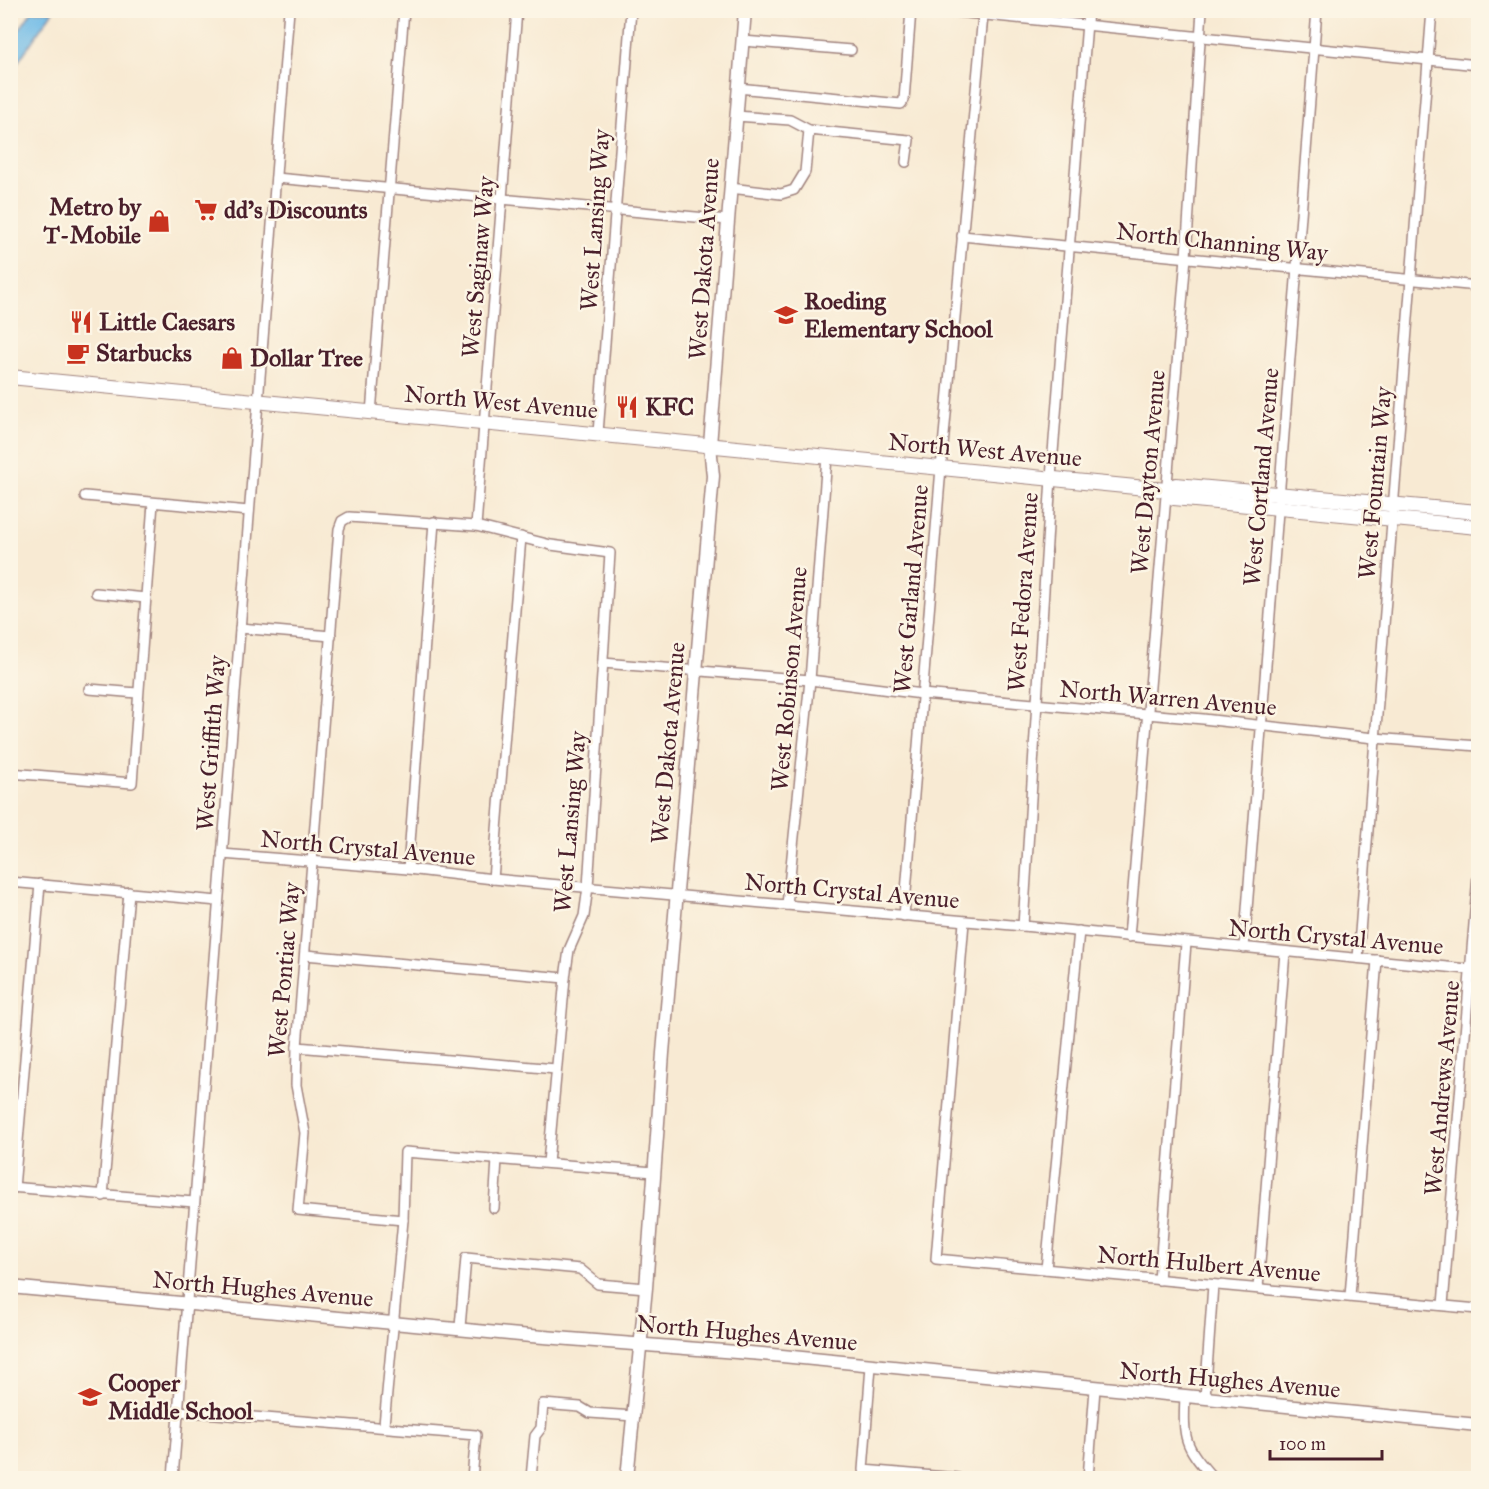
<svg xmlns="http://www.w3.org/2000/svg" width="1489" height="1489" viewBox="0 0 1489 1489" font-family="'IM FELL Great Primer',serif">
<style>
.water{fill:#6dbae7;stroke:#5c6c89;stroke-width:1.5}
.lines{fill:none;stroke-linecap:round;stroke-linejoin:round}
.minor-casing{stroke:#a1847f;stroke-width:12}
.tertiary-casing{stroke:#a1847f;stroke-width:15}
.secondary-casing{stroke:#a1847f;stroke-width:16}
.minor{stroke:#fff;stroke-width:9}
.tertiary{stroke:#fff;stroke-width:12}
.secondary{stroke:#fff;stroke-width:14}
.labels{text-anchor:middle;stroke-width:5;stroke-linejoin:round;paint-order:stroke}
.poi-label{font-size:24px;font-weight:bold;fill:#4a1f2b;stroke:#fcf5e5;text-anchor:start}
.street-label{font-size:24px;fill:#4a1f2b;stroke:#fcf5e5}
</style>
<rect width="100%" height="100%" fill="#fcf5e5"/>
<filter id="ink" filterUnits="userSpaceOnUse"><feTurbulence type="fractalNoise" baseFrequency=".0167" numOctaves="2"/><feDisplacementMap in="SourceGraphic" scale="12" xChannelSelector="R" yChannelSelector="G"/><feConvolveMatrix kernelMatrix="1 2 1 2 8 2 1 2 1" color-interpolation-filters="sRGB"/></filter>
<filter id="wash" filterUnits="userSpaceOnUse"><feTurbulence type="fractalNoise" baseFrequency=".008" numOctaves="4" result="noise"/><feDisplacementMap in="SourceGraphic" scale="24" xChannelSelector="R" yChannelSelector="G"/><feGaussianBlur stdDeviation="1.35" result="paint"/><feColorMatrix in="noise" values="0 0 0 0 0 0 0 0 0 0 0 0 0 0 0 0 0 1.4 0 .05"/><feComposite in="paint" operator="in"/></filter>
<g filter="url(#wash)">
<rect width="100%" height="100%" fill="#f8ead3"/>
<path class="water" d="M32,11H53L11,72V42Z"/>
</g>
<g filter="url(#ink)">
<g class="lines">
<g class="minor-casing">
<g id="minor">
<path d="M937,10L1478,65"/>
<path d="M743,41L851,50"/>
<path d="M738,88L901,104L904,100L911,10"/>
<path d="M736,116L790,120L809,130L909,140L906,162"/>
<path d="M276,178L728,220"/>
<path d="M730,188L781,194L794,190L805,172L809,130"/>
<path d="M962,236L1478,286"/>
<path d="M371,413L404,10"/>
<path d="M598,433L631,10"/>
<path d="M85,496L249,511"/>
<path d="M476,526L517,10"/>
<path d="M96,593L146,598"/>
<path d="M240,628L331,636"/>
<path d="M603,663L810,680L922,694L1203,719L1374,738L1478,746"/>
<path d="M89,689L137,693"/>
<path d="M10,773L132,783L153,503"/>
<path d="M222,854L408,869L493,879L1023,926L1478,970"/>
<path d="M408,869L434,522"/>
<path d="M493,879L521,537"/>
<path d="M10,882L218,901"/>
<path d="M787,905L810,680L827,457"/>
<path d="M904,916L941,468L983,15"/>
<path d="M964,922L936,1259L1478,1309"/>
<path d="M1023,926L1051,478L1088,10"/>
<path d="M1129,937L1186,257L1202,10"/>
<path d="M1244,948L1317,10"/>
<path d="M305,955L565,978"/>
<path d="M1358,958L1432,10"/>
<path d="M297,1047L556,1069"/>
<path d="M10,1187L194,1202"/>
<path d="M14,1188L40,884"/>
<path d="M103,1196L129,892"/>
<path d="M494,1208L497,1159"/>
<path d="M403,1220L298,1210L305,1133L296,1085L297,1047L339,529L342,521L349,517L476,526L551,545L610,553L588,887L584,916L569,950L565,978L548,1163"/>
<path d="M1046,1269L1079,931"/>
<path d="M1159,1280L1186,943"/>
<path d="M1258,1288L1285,952"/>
<path d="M1350,1296L1377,960"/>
<path d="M1443,1305L1478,875"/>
<path d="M460,1327L466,1258L580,1269L598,1284L646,1288"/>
<path d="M871,1366L863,1470L958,1478"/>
<path d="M1185,1396C1183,1440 1184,1445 1213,1478"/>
<path d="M1205,1398L1213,1285"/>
<path d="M178,1411L476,1435L472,1478"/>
<path d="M384,1425L403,1220L405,1152L654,1172"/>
<path d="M173,1478L289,10"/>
<path d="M531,1478L535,1436L541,1428L543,1404L580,1407L590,1413L634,1416"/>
<path d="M1088,1478L1095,1389"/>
</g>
</g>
<g class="tertiary-casing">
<g id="tertiary">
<path d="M10,1287L531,1336L762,1354L1478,1425"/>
<path d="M627,1478L646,1288L663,1053L713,476L710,445L745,10"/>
</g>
</g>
<g class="secondary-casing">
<g id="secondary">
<path d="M10,377L1166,490L1176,485L1478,512"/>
<path d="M1166,490L1174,498L1478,527"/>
</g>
</g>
<use href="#minor" class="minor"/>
<use href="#tertiary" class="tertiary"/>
<use href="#secondary" class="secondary"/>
</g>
</g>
<defs>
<g id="supermarket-bare" transform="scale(1.8)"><path d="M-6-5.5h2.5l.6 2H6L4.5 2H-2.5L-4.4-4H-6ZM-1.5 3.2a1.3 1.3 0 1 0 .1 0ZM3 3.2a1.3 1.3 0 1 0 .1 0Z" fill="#c8321e" stroke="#fcf5e5" stroke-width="2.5" paint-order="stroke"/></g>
<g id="shop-bare" transform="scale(1.8)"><path d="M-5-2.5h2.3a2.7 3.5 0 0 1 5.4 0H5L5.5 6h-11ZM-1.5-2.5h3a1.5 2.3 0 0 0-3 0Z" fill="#c8321e" stroke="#fcf5e5" stroke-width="2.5" paint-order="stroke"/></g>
<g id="school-bare" transform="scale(1.8)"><path d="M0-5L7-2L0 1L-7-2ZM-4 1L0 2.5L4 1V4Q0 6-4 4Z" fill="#c8321e" stroke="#fcf5e5" stroke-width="2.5" paint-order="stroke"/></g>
<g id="restaurant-bare" transform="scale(1.8)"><path d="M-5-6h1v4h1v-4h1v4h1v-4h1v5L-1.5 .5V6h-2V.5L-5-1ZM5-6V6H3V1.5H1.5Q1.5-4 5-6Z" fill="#c8321e" stroke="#fcf5e5" stroke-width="2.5" paint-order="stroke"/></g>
<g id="cafe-bare" transform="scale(1.8)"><path d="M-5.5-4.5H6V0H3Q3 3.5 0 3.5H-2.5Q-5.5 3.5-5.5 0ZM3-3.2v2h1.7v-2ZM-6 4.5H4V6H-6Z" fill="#c8321e" stroke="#fcf5e5" stroke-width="2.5" paint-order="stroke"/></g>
</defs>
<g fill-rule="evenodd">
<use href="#supermarket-bare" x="206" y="210"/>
<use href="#shop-bare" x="159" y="221"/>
<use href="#school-bare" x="786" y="315"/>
<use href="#restaurant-bare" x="81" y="322"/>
<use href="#cafe-bare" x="78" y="353"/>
<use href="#shop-bare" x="232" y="358"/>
<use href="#restaurant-bare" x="627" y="407"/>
<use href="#school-bare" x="90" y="1397"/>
</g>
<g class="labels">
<g class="poi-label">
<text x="141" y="215" text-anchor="end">Metro by<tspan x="141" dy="28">T-Mobile</tspan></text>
<text x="224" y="218">dd's Discounts</text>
<text x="804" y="309">Roeding<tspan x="804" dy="28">Elementary School</tspan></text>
<text x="99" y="330">Little Caesars</text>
<text x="96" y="361">Starbucks</text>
<text x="250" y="366">Dollar Tree</text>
<text x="645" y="415">KFC</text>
<text x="108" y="1391">Cooper<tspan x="108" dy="28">Middle School</tspan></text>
</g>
<g class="street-label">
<text transform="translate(595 220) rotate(-86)" y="8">West Lansing Way</text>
<text transform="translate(1222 242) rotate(6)" y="8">North Channing Way</text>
<text transform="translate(704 259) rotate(-86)" y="8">West Dakota Avenue</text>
<text transform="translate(478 267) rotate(-85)" y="8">West Saginaw Way</text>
<text transform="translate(501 402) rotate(5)" y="8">North West Avenue</text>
<text transform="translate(985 450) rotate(5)" y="8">North West Avenue</text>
<text transform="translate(1148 472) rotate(-85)" y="8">West Dayton Avenue</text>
<text transform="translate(1261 477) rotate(-85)" y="8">West Cortland Avenue</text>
<text transform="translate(1375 483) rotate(-85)" y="8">West Fountain Way</text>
<text transform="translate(911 589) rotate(-85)" y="8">West Garland Avenue</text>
<text transform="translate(1023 592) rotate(-86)" y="8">West Fedora Avenue</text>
<text transform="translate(789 679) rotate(-85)" y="8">West Robinson Avenue</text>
<text transform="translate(1168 698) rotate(5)" y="8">North Warren Avenue</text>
<text transform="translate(211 743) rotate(-86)" y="8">West Griffith Way</text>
<text transform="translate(668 743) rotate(-85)" y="8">West Dakota Avenue</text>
<text transform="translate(570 822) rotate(-85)" y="8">West Lansing Way</text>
<text transform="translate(368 848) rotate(5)" y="8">North Crystal Avenue</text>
<text transform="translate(852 891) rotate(5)" y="8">North Crystal Avenue</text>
<text transform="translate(1336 937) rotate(5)" y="8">North Crystal Avenue</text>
<text transform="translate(284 970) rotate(-85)" y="8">West Pontiac Way</text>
<text transform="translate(1442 1088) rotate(-85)" y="8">West Andrews Avenue</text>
<text transform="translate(1209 1264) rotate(5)" y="8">North Hulbert Avenue</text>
<text transform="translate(263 1289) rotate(5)" y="8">North Hughes Avenue</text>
<text transform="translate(747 1333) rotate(5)" y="8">North Hughes Avenue</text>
<text transform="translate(1230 1380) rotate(5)" y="8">North Hughes Avenue</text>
</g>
</g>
<rect width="1489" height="1489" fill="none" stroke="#fcf5e5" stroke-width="36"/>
<path d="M1270 1450v9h112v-9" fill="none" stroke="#4a1f2b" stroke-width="3"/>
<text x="1279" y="1450" font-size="18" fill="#4a1f2b" stroke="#fcf5e5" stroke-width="4.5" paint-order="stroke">100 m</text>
</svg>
